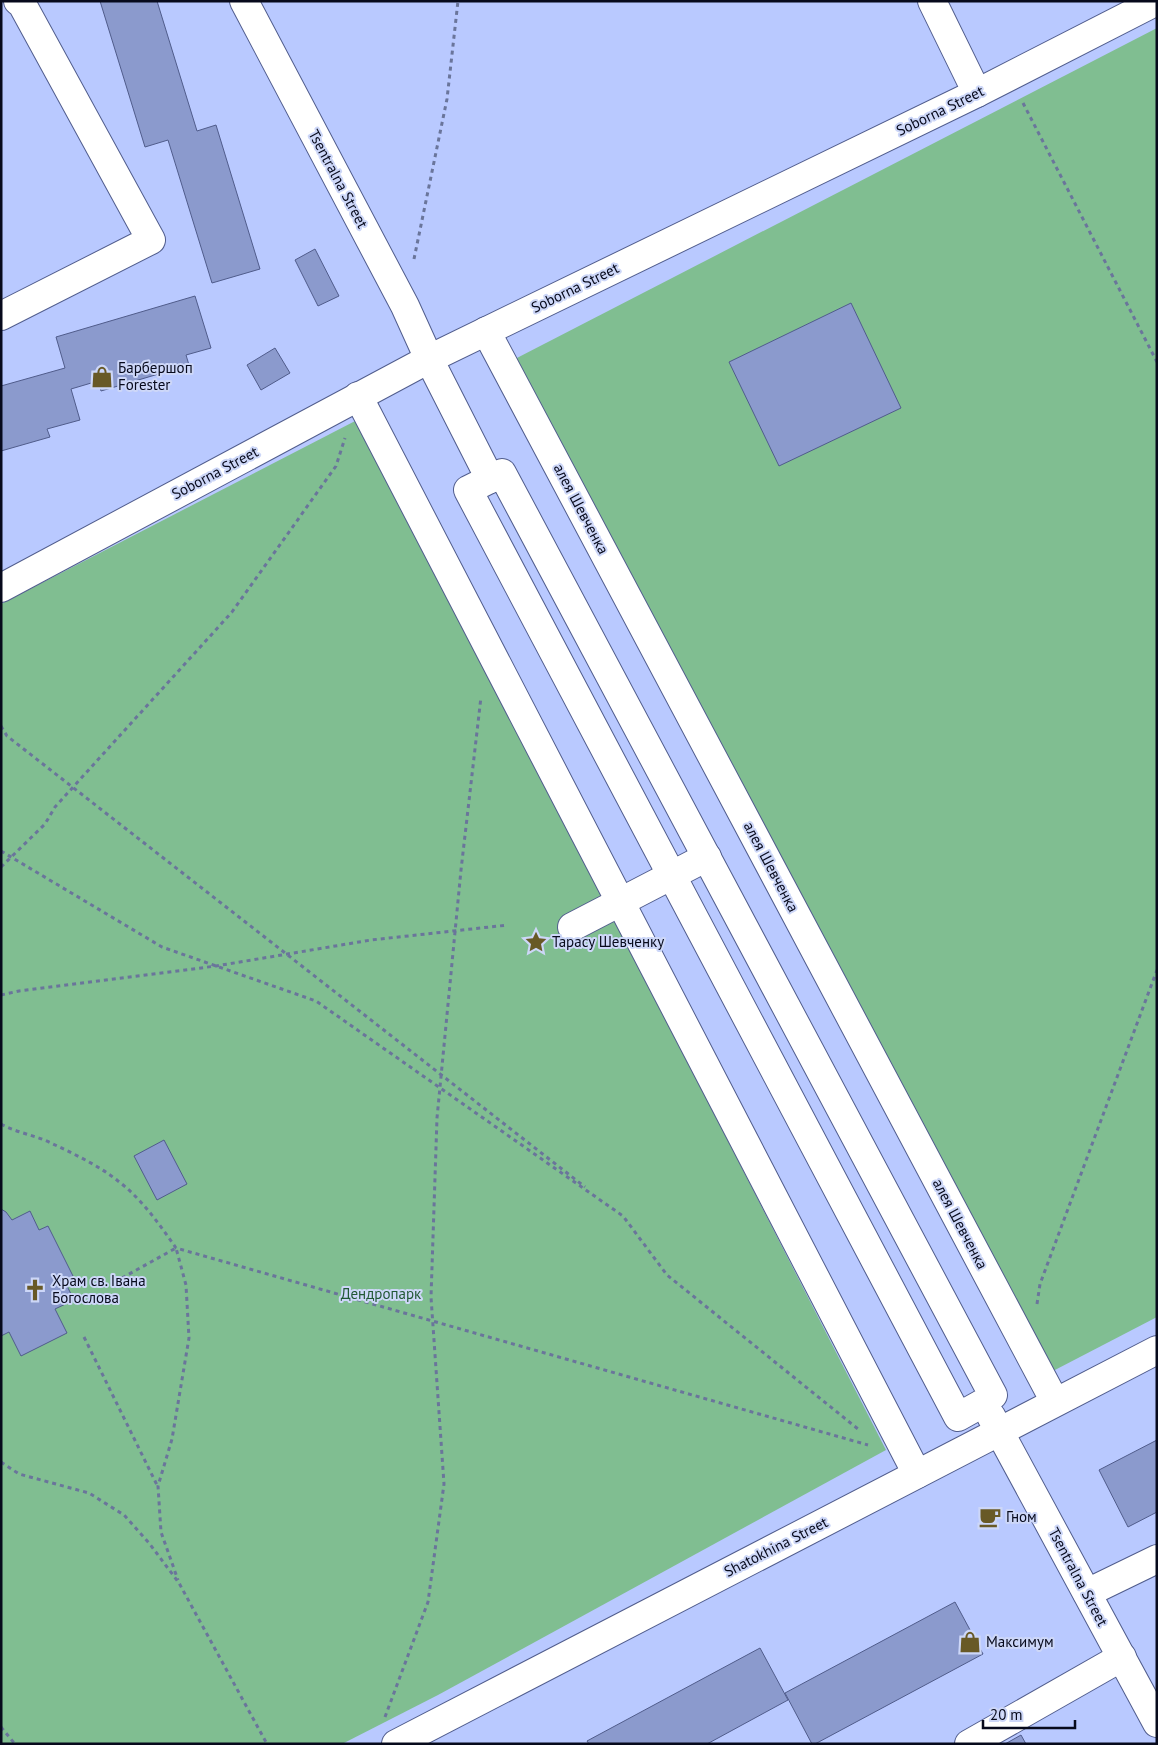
<svg xmlns="http://www.w3.org/2000/svg" width="1158" height="1745" viewBox="0 0 1158 1745" font-family="'PT Sans',sans-serif">
<style>
.green{fill:#80be91}
.building{fill:#8b9acd;stroke:#505c8b}
.lines{fill:none;stroke-linecap:round;stroke-linejoin:round}
.minor-casing{stroke:#515d8d;stroke-width:30}
.path{stroke:#6a759b;stroke-width:3;stroke-dasharray:4 4;stroke-linecap:butt}
.minor{stroke:#fff;stroke-width:28}
.labels{text-anchor:middle;stroke-width:4;stroke-linejoin:round;paint-order:stroke}
.street-label{font-size:15px;fill:#070a1c;stroke:#cdd7f8}
.poi-label{font-size:15px;fill:#070a1c;stroke:#cdd7f8;text-anchor:start}
.park-label{font-size:15px;fill:#225835;stroke:#cdd7f8}
</style>
<rect width="100%" height="100%" fill="#b9c9ff"/>
<g class="green">
<path d="M1157,28V1317L1053,1371L513,360Z"/>
<path d="M359,419L886,1450L438,1695L342,1744H1V604Z"/>
</g>
<g class="building">
<path d="M100,1H157L197,131L216,125L260,269L212,283L168,140L145,147Z"/>
<path d="M315,249L339,296L318,306L295,260Z"/>
<path d="M195,296L211,348L186,355L189,365L101,391L98,381L71,389L80,420L47,429L50,437L1,451V386L65,368L56,337Z"/>
<path d="M851,303L901,408L779,466L729,362Z"/>
<path d="M275,348L290,373L261,390L247,365Z"/>
<path d="M164,1140L187,1184L157,1200L134,1156Z"/>
<path d="M1,1209L6,1212L12,1220L30,1211L39,1230L48,1226L73,1276L64,1280L74,1300L55,1309L67,1333L21,1356L9,1332L1,1336Z"/>
<path d="M1157,1440V1512L1128,1527L1099,1470Z"/>
<path d="M955,1602L983,1654L815,1744H812L785,1693Z"/>
<path d="M760,1648L788,1700L707,1744H589L587,1741Z"/>
<path d="M1021,1735L1026,1744H1005Z"/>
</g>
<g class="lines">
<g class="minor-casing">
<g id="minor">
<path d="M244,1L405,306L429,359L490,479"/>
<path d="M932,1L977,93"/>
<path d="M1,316L151,240L22,4L18,1"/>
<path d="M486,331L1055,1402"/>
<path d="M358,396L917,1474"/>
<path d="M502,473L993,1395L983,1403L958,1417L468,490Z"/>
<path d="M1,588L429,359L977,93L1157,1"/>
<path d="M572,927L707,857"/>
<path d="M991,1416L1157,1723"/>
<path d="M1087,1593L1157,1559"/>
<path d="M396,1744L1157,1350"/>
<path d="M969,1744L1122,1657"/>
</g>
</g>
<g class="path">
<path d="M1023,103L1157,362"/>
<path d="M414,259L447,99L458,1"/>
<path d="M1,726L7,736L585,1187"/>
<path d="M1,851L162,947L316,1001L623,1216L667,1275L858,1429"/>
<path d="M1,867L45,824L55,807L232,612L336,466L345,438"/>
<path d="M1,995L19,991L216,966L371,940L508,925"/>
<path d="M1,1124C17,1133 35,1135 51,1143C74,1154 98,1165 118,1181C142,1199 159,1224 176,1248L868,1445"/>
<path d="M122,1278L176,1248L186,1285L189,1338L172,1439L158,1486L161,1532L178,1580"/>
<path d="M1037,1304L1040,1284L1157,970"/>
<path d="M84,1337L157,1485"/>
<path d="M1,1462L19,1474L89,1493L124,1515L149,1543L179,1583L267,1744"/>
<path d="M385,1717L428,1602L444,1484L431,1297L437,1118L461,870L481,697"/>
<path d="M1,1727L15,1744"/>
</g>
<use href="#minor" class="minor"/>
</g>
<defs>
<g id="shop-bare" transform="scale(1.725)"><path d="M-5-2.5h2.3a2.7 3.5 0 0 1 5.4 0H5L5.5 6h-11ZM-1.5-2.5h3a1.5 2.3 0 0 0-3 0Z" fill="#685926" stroke="#cdd7f8" stroke-width="2.5" paint-order="stroke"/></g>
<g id="sight-bare" transform="scale(1.725)"><path d="M0-6L1.8-2.2L6-1.7L2.9 1.2L3.7 5.4L0 3.3L-3.7 5.4L-2.9 1.2L-6-1.7L-1.8-2.2Z" fill="#685926" stroke="#cdd7f8" stroke-width="2.5" paint-order="stroke"/></g>
<g id="church-bare" transform="scale(1.725)"><path d="M-1.2-6h2.4v3.5h3.3v2.4h-3.3V6h-2.4V-.1h-3.3v-2.4h3.3Z" fill="#685926" stroke="#cdd7f8" stroke-width="2.5" paint-order="stroke"/></g>
<g id="cafe-bare" transform="scale(1.725)"><path d="M-5.5-4.5H6V0H3Q3 3.5 0 3.5H-2.5Q-5.5 3.5-5.5 0ZM3-3.2v2h1.7v-2ZM-6 4.5H4V6H-6Z" fill="#685926" stroke="#cdd7f8" stroke-width="2.5" paint-order="stroke"/></g>
</defs>
<g fill-rule="evenodd">
<use href="#shop-bare" x="102" y="377"/>
<use href="#sight-bare" x="536" y="942"/>
<use href="#church-bare" x="35" y="1290"/>
<use href="#cafe-bare" x="990" y="1517"/>
<use href="#shop-bare" x="970" y="1642"/>
</g>
<g class="labels">
<g class="street-label">
<text transform="translate(940 111) rotate(-26)" y="5">Soborna Street</text>
<text transform="translate(338 179) rotate(62)" y="5">Tsentralna Street</text>
<text transform="translate(575 288) rotate(-26)" y="5">Soborna Street</text>
<text transform="translate(215 473) rotate(-28)" y="5">Soborna Street</text>
<text transform="translate(581 509) rotate(62)" y="5">алея Шевченка</text>
<text transform="translate(771 867) rotate(62)" y="5">алея Шевченка</text>
<text transform="translate(960 1224) rotate(62)" y="5">алея Шевченка</text>
<text transform="translate(776 1547) rotate(-27)" y="5">Shatokhina Street</text>
<text transform="translate(1078 1577) rotate(62)" y="5">Tsentralna Street</text>
</g>
<g class="poi-label">
<text x="118" y="373">Барбершоп<tspan x="118" dy="17">Forester</tspan></text>
<text x="552" y="947">Тарасу Шевченку</text>
<text x="52" y="1286">Храм св. Iвана<tspan x="52" dy="17">Богослова</tspan></text>
<text x="1006" y="1522">Гном</text>
<text x="986" y="1647">Максимум</text>
</g>
<g class="park-label">
<text x="381" y="1299">Дендропарк</text>
</g>
</g>
<rect width="1158" height="1745" fill="none" stroke="#070a1c" stroke-width="5"/>
<path d="M983 1720v8h92v-8" fill="none" stroke="#070a1c" stroke-width="2.5"/>
<text x="990" y="1720" font-size="15" fill="#070a1c" stroke="#cdd7f8" stroke-width="4" paint-order="stroke">20 m</text>
</svg>
